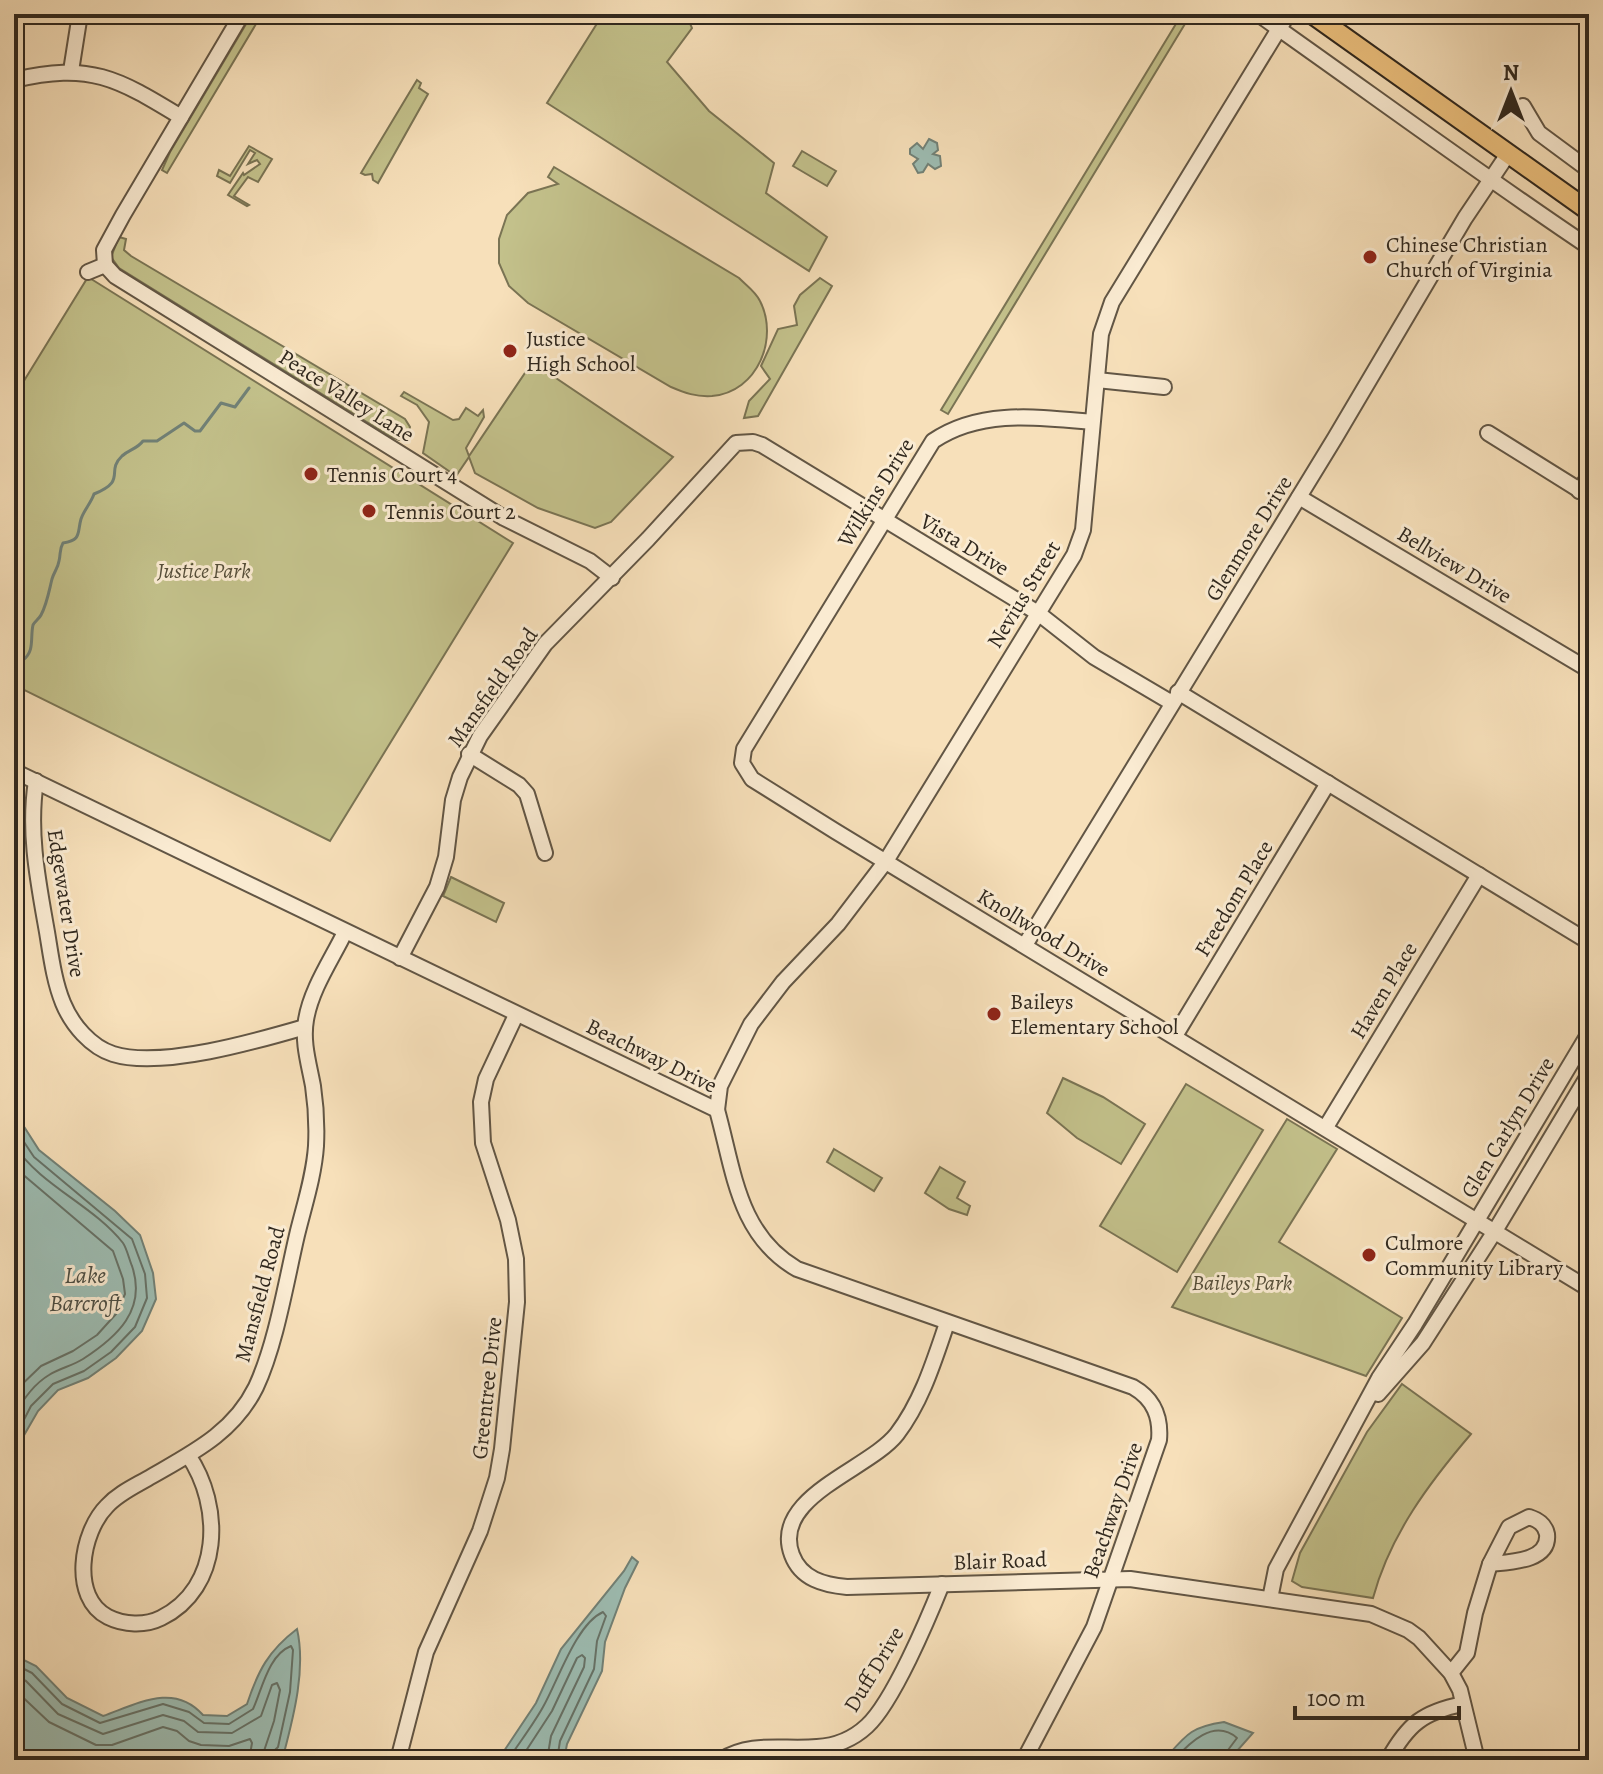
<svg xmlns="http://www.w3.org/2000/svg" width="1603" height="1774" viewBox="0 0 1603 1774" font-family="Alegreya,serif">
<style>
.green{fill:#c3c18b;stroke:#7a7454;stroke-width:2}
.water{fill:#9dbdb3;stroke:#718177;stroke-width:2}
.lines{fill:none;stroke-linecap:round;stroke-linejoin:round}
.shore{stroke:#667268;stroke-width:2}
.stream{stroke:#718177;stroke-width:3}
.minor-casing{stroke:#625645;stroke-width:18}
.major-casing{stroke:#30281e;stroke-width:22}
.minor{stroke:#faebd2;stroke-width:14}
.major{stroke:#ecc07d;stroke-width:18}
.poi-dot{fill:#8f2418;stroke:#faebd2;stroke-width:3}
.labels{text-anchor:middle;stroke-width:6;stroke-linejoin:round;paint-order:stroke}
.poi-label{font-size:22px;fill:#30281e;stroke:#faebd2;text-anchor:start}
.street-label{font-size:22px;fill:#30281e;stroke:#faebd2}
.park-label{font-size:22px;font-style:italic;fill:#554e39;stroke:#faebd2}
.water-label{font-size:24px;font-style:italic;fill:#4b4d43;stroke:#faebd2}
</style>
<rect width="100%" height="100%" fill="#f7e0ba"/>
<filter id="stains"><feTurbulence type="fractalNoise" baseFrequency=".0025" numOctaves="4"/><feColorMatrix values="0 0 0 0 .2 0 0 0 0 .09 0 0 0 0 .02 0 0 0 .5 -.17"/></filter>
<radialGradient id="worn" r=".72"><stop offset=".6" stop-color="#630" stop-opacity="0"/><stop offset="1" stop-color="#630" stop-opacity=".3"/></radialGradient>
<g class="green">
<path d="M252,14H262L167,173L162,170L170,152Z"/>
<path d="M603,14H686L692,28L667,62L709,111L774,163L766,193L827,237L809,271L547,103Z"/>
<path d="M1182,14H1191L948,414L941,410Z"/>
<path d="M417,80L421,83L419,88L428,94L378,183L373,180L372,174L365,175L361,173Z"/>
<path d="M249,146L272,159L258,182L248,177L234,196L249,205L247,206L228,195L243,173L244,175L260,164L257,160L248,164L255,153L250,150L230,183L217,176L219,170L230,176Z"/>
<path d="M802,151L836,171L827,186L793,166Z"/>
<path d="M554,167L739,278C746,285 756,292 760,301C779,338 758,392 712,396C696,397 685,393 671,387L528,303L509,286L499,263V239L507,215L528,193L558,184L548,177Z"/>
<path d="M119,237L126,239L124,250L131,256L405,419L410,427L408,435L399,440L391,437L119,268L111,257Z"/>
<path d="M88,277L513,543L330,841L14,685V397Z"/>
<path d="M820,278L832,286L758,416L744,418L749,401L770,379L761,366L778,329L797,325L794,306L800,295Z"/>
<path d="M531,364H535L673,457L611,522L595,528L538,508L475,473L469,457L456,476L423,453L429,422L417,405L401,396L404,392L453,420L459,419L466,408L478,416L483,410L484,417L466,448L469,456Z"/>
<path d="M451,877L504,903L496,922L443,896Z"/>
<path d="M1063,1078L1103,1097L1145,1124L1121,1164L1077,1138L1047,1113Z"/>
<path d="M1186,1084L1263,1130L1177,1272L1100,1226Z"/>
<path d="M1287,1119L1337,1149L1279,1242L1402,1318L1366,1376L1172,1307Z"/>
<path d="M834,1149L882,1178L874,1191L827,1162Z"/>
<path d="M940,1167L965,1182L957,1198L970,1206L967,1215L949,1209L925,1193Z"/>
<path d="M1402,1384L1471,1434C1429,1483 1390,1535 1373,1598L1302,1587L1292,1581L1300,1553L1367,1432Z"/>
</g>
<g class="water">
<path d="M929,139L937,143L938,150L933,154L940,156L941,166L935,169L928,164L923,172L918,173L913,164L918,159L910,154V149L917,143L923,149Z"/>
<path d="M14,1111L39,1150L115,1211L140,1235L153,1273L156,1299L142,1331L116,1358L88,1378L58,1390L38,1411L23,1437L14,1465Z"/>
<path d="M632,1557L638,1562L625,1588L605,1642L602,1671L567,1744L564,1760H498L536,1703L561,1649L624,1571Z"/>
<path d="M297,1629C306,1668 294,1715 284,1753L275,1760H14V1655L36,1666L67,1698L103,1716C137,1704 174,1682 203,1715L227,1716L247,1704C258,1671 268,1651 297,1629Z"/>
<path d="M1224,1722L1253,1733L1229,1760H1164C1186,1735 1190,1727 1224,1722Z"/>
</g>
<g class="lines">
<g class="shore">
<path d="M14,1127L34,1157L132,1239L145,1274L147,1298L135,1327L111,1352L84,1371L53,1384L31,1406L14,1439"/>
<path d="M14,1145C41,1186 93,1205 123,1243C127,1249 129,1259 132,1266C147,1310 117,1337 83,1359C72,1366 60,1368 49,1375C34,1384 22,1401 14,1416"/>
<path d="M14,1167L113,1251L123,1279L125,1294L116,1314L97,1335L73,1351L41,1366L14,1392"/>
<path d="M14,1664L32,1673L62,1704L100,1723L163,1704L189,1712L204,1723L229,1724L253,1709C262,1690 268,1655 291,1646L293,1650L290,1692L278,1747L272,1753L271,1760"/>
<path d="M14,1675L26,1681L58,1714L103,1734L163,1715L184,1721L198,1732L232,1733L261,1716L272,1685L277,1683L280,1690L274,1721L261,1760"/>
<path d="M14,1689L49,1722L96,1745H112L163,1727L177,1731L189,1741L201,1745L229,1746L250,1739L252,1743L249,1760"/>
<path d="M508,1760C519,1743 533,1725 543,1707C558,1681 576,1624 603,1612L606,1616L597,1641L594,1669L560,1741L557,1760"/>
<path d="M520,1760L552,1711L577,1658L582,1655L585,1658L584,1667L551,1736L547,1760"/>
<path d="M1174,1760C1189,1743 1214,1718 1237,1738L1225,1754L1224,1760"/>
</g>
<path class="stream" d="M14,678L22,676L23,660C35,651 30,638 33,625C35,621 39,619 41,615C47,604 49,591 52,579C54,572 58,568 59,561C61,553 59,550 63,543C82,540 77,533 81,519C84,510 91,503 94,494C128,480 105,472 122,456C130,449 137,449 143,441H157L184,423L195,431H200L221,403L235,407L249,388"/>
<g class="minor-casing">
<g id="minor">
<path d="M1258,14C1369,92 1477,172 1589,247"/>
<path d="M71,71L80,14"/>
<path d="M14,80C90,62 117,78 181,117"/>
<path d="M1523,106L1539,133L1589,170"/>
<path d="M105,265L115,276L504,518L590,561L612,578"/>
<path d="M88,272L105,265L104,250L123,215L242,14"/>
<path d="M1097,380L1164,387"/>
<path d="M1092,422C1038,417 980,409 933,441L744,749L742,763L752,779L835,831L1589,1289"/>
<path d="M1488,433L1589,496"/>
<path d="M1579,491L1589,476"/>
<path d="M1299,497L1589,670"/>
<path d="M1178,692L1589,942"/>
<path d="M469,754L519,785L527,794L545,853"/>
<path d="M14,771L717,1110C734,1171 738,1235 797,1269L1133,1387C1154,1399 1161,1417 1159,1440L1094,1627L1024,1760"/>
<path d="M36,781C28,832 38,881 47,932C51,956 54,981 63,1003C72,1025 91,1047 113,1054C161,1069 257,1041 305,1027"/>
<path d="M1025,945L1335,438L1465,218L1508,154"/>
<path d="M400,958L437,887L446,857L453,800L460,777L480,736L545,644L648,539L736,443L753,442L762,445L1038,613L1094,657L1172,703"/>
<path d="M1175,1036L1328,783"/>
<path d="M717,1110L720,1086L751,1024L783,982L838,924L886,861L1074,555L1083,530L1101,334L1112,302L1288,14"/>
<path d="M1326,1127L1479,875"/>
<path d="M947,1323C934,1361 922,1401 897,1434C869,1470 770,1497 792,1555C801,1579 824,1585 847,1587L1130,1579L1371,1614L1408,1630L1419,1638L1451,1673L1460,1690L1477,1760"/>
<path d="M1378,1394L1423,1343L1495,1231L1589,1074"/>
<path d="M188,1455C223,1506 222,1588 161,1618C145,1626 124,1625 108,1617C70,1598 81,1532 107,1506C118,1494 133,1487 147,1479C190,1454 233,1434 256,1387C276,1344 286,1282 297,1235C304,1206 314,1176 316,1146C317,1126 316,1106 313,1086C309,1064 302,1042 306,1020C311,989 332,959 345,932"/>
<path d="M1529,1517C1538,1520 1545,1524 1547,1534C1550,1562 1508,1562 1490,1564L1509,1527Z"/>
<path d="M1270,1599L1276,1569L1379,1378L1415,1324L1589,1033"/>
<path d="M1451,1673L1467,1653L1475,1613L1490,1564"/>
<path d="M398,1760L426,1652L480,1531L497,1478L502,1449L517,1302L516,1259L508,1220L483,1143L481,1102L486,1079L516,1015"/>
<path d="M721,1760C751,1741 783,1750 817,1747C836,1746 853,1739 867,1726C893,1702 928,1619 942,1584"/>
<path d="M1388,1760C1408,1724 1423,1712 1463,1704"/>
</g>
</g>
<g class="major-casing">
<path id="major" d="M1312,14L1589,211"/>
</g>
<use href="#minor" class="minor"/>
<use href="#major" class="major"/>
</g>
<g class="poi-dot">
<circle cx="1370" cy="257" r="8"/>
<circle cx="510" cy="351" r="8"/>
<circle cx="311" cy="474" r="8"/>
<circle cx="369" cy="511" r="8"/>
<circle cx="994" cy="1014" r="8"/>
<circle cx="1369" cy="1255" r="8"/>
</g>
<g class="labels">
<g class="poi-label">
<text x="1386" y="252">Chinese Christian<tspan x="1386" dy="25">Church of Virginia</tspan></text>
<text x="526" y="346">Justice<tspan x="526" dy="25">High School</tspan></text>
<text x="327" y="482">Tennis Court 4</text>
<text x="385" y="519">Tennis Court 2</text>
<text x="1010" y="1009">Baileys<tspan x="1010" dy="25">Elementary School</tspan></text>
<text x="1385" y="1250">Culmore<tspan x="1385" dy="25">Community Library</tspan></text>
</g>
<g class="street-label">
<text transform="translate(347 395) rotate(32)" y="8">Peace Valley Lane</text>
<text transform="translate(875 492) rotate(-58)" y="8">Wilkins Drive</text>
<text transform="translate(1248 538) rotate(-58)" y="8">Glenmore Drive</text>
<text transform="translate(965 544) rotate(31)" y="8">Vista Drive</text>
<text transform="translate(1455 564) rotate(31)" y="8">Bellview Drive</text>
<text transform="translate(1023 594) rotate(-59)" y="8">Nevius Street</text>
<text transform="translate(492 687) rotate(-55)" y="8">Mansfield Road</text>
<text transform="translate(1233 898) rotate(-59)" y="8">Freedom Place</text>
<text transform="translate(67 903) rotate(81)" y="8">Edgewater Drive</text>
<text transform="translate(1044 932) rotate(31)" y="8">Knollwood Drive</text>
<text transform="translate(1383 990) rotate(-59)" y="8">Haven Place</text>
<text transform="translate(652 1055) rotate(26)" y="8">Beachway Drive</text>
<text transform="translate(1507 1127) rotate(-59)" y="8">Glen Carlyn Drive</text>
<text transform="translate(259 1294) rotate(-75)" y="8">Mansfield Road</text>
<text transform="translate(486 1388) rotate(-84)" y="8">Greentree Drive</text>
<text transform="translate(1112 1510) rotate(-71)" y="8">Beachway Drive</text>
<text transform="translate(1000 1560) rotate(-2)" y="8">Blair Road</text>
<text transform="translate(873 1669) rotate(-59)" y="8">Duff Drive</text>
</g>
<g class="park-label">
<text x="204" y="578">Justice Park</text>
<text x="1242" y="1290">Baileys Park</text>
</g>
<g class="water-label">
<text x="85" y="1283">Lake<tspan x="85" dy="28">Barcroft</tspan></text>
</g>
</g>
<rect width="1603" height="1774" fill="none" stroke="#f7e0ba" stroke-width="48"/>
<rect x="16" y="16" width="1571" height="1742" fill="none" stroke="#30281e" stroke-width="4"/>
<rect x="24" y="24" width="1555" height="1726" fill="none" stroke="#30281e" stroke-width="2"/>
<g transform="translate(1511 92)" stroke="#faebd2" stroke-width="6" paint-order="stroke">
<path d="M0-6L14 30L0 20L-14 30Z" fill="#30281e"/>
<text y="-12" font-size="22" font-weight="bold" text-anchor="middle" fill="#30281e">N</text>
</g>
<path d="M1295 1706v12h164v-12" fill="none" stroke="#30281e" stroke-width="4"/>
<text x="1307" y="1706" font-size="24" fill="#30281e" stroke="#faebd2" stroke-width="6" paint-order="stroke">100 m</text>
<rect width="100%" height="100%" filter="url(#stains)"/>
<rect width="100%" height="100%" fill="url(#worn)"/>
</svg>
